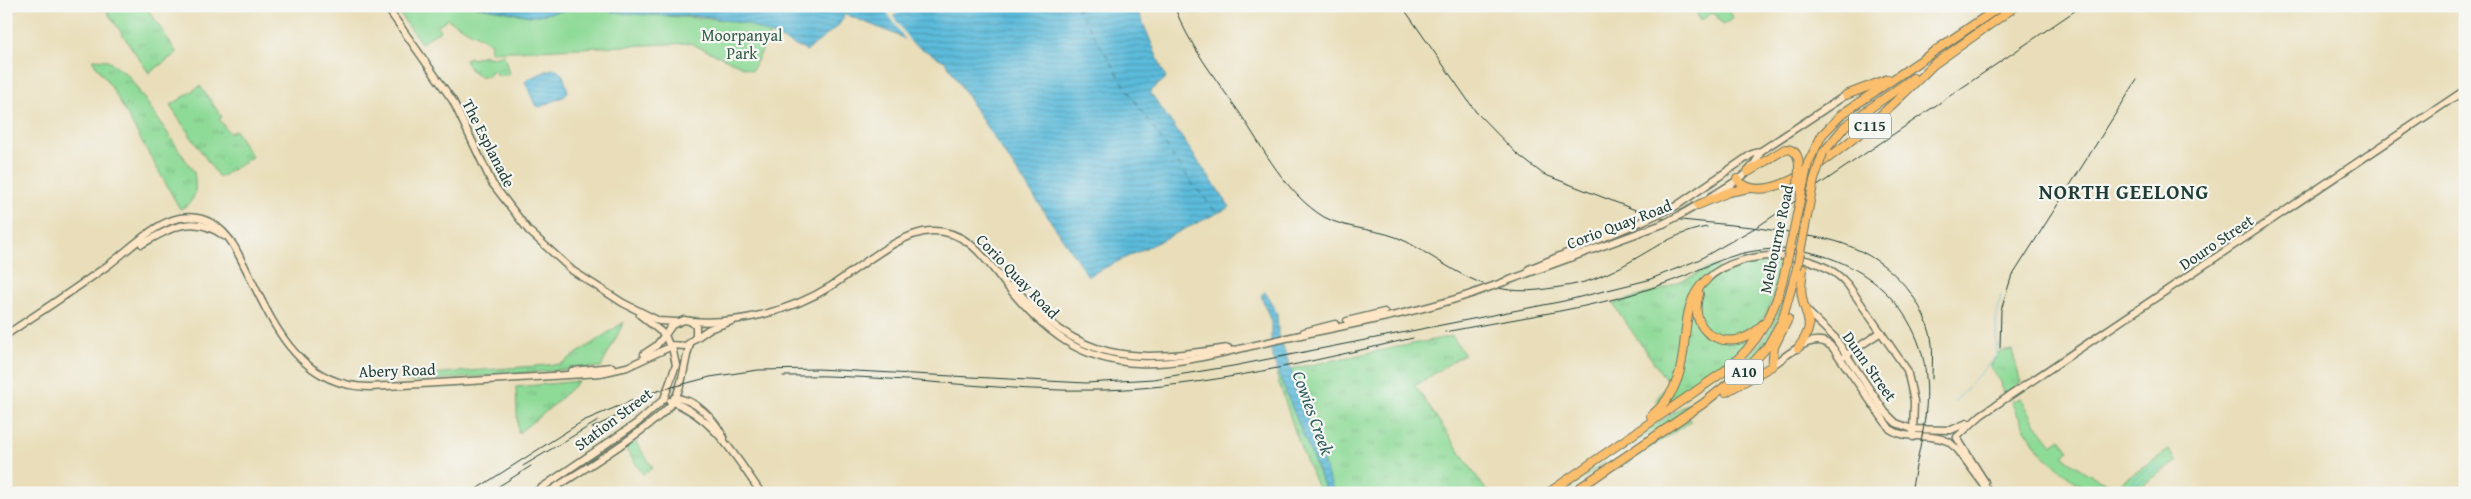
<svg xmlns="http://www.w3.org/2000/svg" width="2471" height="499" viewBox="0 0 2471 499" font-family="'Gentium Book Plus',serif">
<style>
.grass{fill:url(#grass-tufts);stroke:#568c66}
.park{fill:#8eda97;stroke:#568c66}
.water{fill:url(#water-rules);stroke:#3e7c88}
.pier{fill:#e9deb9}
.lines{fill:none;stroke-linecap:round;stroke-linejoin:round}
.stream{stroke:#5cbbdb;stroke-width:1}
.ferry{stroke:#2e5c5e;stroke-width:1;stroke-dasharray:6 5;stroke-linecap:butt}
.secondary-casing{stroke:#667563;stroke-width:9}
.highway-casing{stroke:#667563;stroke-width:10}
.secondary{stroke:#fde5c5;stroke-width:6}
.highway{stroke:#fabe6d;stroke-width:8}
.rail{stroke:#1f3d34;stroke-width:1}
.secondary-bridge-casing{stroke:#667563;stroke-width:9;stroke-linecap:butt}
.highway-bridge-casing{stroke:#667563;stroke-width:10;stroke-linecap:butt}
.secondary-bridge{stroke:#fde5c5;stroke-width:6}
.highway-bridge{stroke:#fabe6d;stroke-width:8}
.labels{text-anchor:middle;stroke-width:4.5;stroke-linejoin:round;paint-order:stroke}
.shield{fill:#f6f6f2;stroke:#60746d;stroke-width:1}
.shield-label{font-size:15px;font-weight:bold;fill:#1f3d34}
.park-label{font-size:16px;fill:#355c48;stroke:#f6f6f2}
.street-label{font-size:16px;fill:#1f3d34;stroke:#f6f6f2}
.water-label{font-size:18px;font-style:italic;fill:#2e5c5e;stroke:#f6f6f2}
.district-label{font-size:21px;font-weight:bold;letter-spacing:1px;fill:#1f3d34;stroke:#f6f6f2}
</style>
<defs>
<pattern id="grass-tufts" width="24" height="20" patternUnits="userSpaceOnUse" patternTransform="scale(1.25)"><rect width="24" height="20" fill="#8eda97"/><path d="M3 7l-1-3M5 7V3M7 7l1-3M15 17l-1-3M17 17v-4M19 17l1-3" fill="none" stroke="#7abc83"/></pattern>
<pattern id="water-rules" width="6" height="5" patternUnits="userSpaceOnUse" patternTransform="scale(1.25)"><rect width="6" height="5" fill="#5cbbdb"/><path d="M0 2.5h6" fill="none" stroke="#4b99b2"/></pattern>
</defs>
<rect width="100%" height="100%" fill="#f6f6f2"/>
<filter id="ink" filterUnits="userSpaceOnUse"><feTurbulence type="fractalNoise" baseFrequency=".02" numOctaves="2"/><feDisplacementMap in="SourceGraphic" scale="10" xChannelSelector="R" yChannelSelector="G"/><feConvolveMatrix kernelMatrix="1 2 1 2 8 2 1 2 1" color-interpolation-filters="sRGB"/></filter>
<filter id="wash" filterUnits="userSpaceOnUse"><feTurbulence type="fractalNoise" baseFrequency=".0096" numOctaves="4" result="noise"/><feDisplacementMap in="SourceGraphic" scale="20" xChannelSelector="R" yChannelSelector="G"/><feGaussianBlur stdDeviation="1.12" result="paint"/><feColorMatrix in="noise" values="0 0 0 0 0 0 0 0 0 0 0 0 0 0 0 0 0 1.4 0 .05"/><feComposite in="paint" operator="in"/></filter>
<g filter="url(#wash)">
<rect width="100%" height="100%" fill="#e9deb9"/>
<g class="grass">
<path d="M103,6H146L177,53L149,73Z"/>
<path d="M504,54L509,75H496L495,71L489,72V76H480L470,69L465,60L469,57L473,59L485,55L490,58Z"/>
<path d="M94,59L107,60L128,75L194,172C196,189 198,201 180,209L112,88L92,60Z"/>
<path d="M200,86L222,117L219,119L229,133L235,130L252,157L221,177L218,176L170,106Z"/>
<path d="M1754,260L1781,263C1778,274 1776,286 1773,297C1754,351 1712,376 1667,405L1655,401L1668,383L1613,304L1660,290L1715,266L1723,270Z"/>
<path d="M1791,267H1793V273C1785,299 1779,325 1763,347C1730,389 1663,425 1619,453L1634,439C1675,410 1741,375 1768,332C1780,312 1786,290 1791,267Z"/>
<path d="M624,322L601,367L407,382V376L561,364Z"/>
<path d="M1452,336L1464,354L1415,386L1488,493H1334L1290,369Z"/>
<path d="M2012,350L2021,383L2003,394L2001,382L1990,367L1999,352Z"/>
<path d="M1278,373L1327,493H1320L1300,446L1276,374Z"/>
<path d="M579,381L548,410L518,433L516,387Z"/>
<path d="M1689,418L1691,421L1626,464L1625,462Z"/>
<path d="M635,441L653,468L643,474L625,448Z"/>
<path d="M1606,462L1564,493H1555L1603,463Z"/>
</g>
<g class="park">
<path d="M394,6H474L529,16L580,8L634,14L726,20L747,24L770,34L752,71L690,43L490,52L491,43L447,19L438,26L440,31L421,43Z"/>
<path d="M1698,6H1727L1733,18L1723,25L1713,12L1700,21L1697,16Z"/>
<path d="M2021,398L2035,423L2052,445L2061,439L2069,451L2063,456C2079,469 2096,480 2116,486L2169,450L2177,461L2136,490L2142,493H2095L2074,481L2041,453L2022,424L2011,402Z"/>
</g>
<g class="water">
<path d="M474,6H1136L1166,78L1150,92L1230,207L1088,276L984,123L946,62L899,36L845,14L839,25L807,51L747,24L709,17L634,14L580,8L532,16Z"/>
<path d="M554,68L563,75L568,91L565,96L540,107L535,105L525,82L528,79Z"/>
<path d="M1265,292L1277,313L1278,332L1334,493H1327L1278,373L1271,350V322L1261,295Z"/>
</g>
<path class="pier" d="M883,6H896L900,11L893,16L914,47L908,44Z"/>
<g class="lines">
<g class="stream">
<path d="M1974,380L1997,355L1996,320L2001,295"/>
<path d="M1954,402L1972,383"/>
<path d="M2134,486L2162,466"/>
<path d="M2129,491L2136,478L2155,464"/>
<path d="M2121,493L2125,492"/>
</g>
<path class="ferry" d="M1076,6L1134,100L1191,182L1217,213"/>
</g>
</g>
<g filter="url(#ink)">
<g class="lines">
<g class="secondary-casing">
<g id="secondary">
<path d="M386,6L453,101L492,183L529,231L573,271L623,303L659,321L676,322"/>
<path d="M1710,197C1730,185 1753,174 1761,151"/>
<path d="M1676,206L1752,154L1761,151L1846,95"/>
<path d="M1682,214L1701,203"/>
<path d="M142,244C171,228 193,213 224,236"/>
<path d="M1529,269L1643,221"/>
<path d="M1707,279C1742,247 1818,248 1848,285L1907,370L1914,401L1913,437"/>
<path d="M1504,282L1663,224"/>
<path d="M1012,285C1081,364 1130,363 1228,348"/>
<path d="M1807,311L1835,338L1885,412L1896,423L1912,429L1950,430"/>
<path d="M640,315L665,335"/>
<path d="M684,320L690,321L696,326V337L686,346L669,345L665,335L672,325Z"/>
<path d="M690,321C736,325 792,311 831,286C858,269 899,232 932,231C973,230 990,268 1014,294C1030,313 1050,332 1072,345C1092,356 1115,362 1138,363C1187,365 1234,349 1282,339C1345,325 1409,315 1471,294"/>
<path d="M1347,321L1384,312"/>
<path d="M1304,332L1335,324"/>
<path d="M6,335C40,312 74,290 107,266C128,251 153,223 180,218C204,214 222,226 234,246C267,305 289,388 371,387L601,373L627,367L672,346"/>
<path d="M696,338L709,329L732,321"/>
<path d="M644,354L656,346L664,336"/>
<path d="M1845,356L1881,332"/>
<path d="M1772,366C1788,355 1815,328 1833,348L1890,429C1908,441 1929,432 1947,441"/>
<path d="M572,371L612,367"/>
<path d="M674,398C695,398 715,420 724,438"/>
<path d="M670,401C713,416 736,457 761,493"/>
<path d="M1951,430L1967,423"/>
<path d="M1957,437L1981,415L2465,90"/>
<path d="M1957,438L1985,482"/>
<path d="M1949,442L1958,450L1990,493"/>
<path d="M534,493L637,423L664,399L676,365L672,347"/>
<path d="M547,493C574,475 661,423 674,400C684,383 684,362 690,344"/>
</g>
</g>
<g class="highway-casing">
<g id="highway">
<path d="M1933,65L2016,6"/>
<path d="M1846,95L1888,79"/>
<path d="M1823,153L1845,126L1913,78"/>
<path d="M1808,163L1822,135L1842,114L2001,6"/>
<path d="M1748,172L1785,149C1797,149 1799,157 1799,169"/>
<path d="M1737,179C1776,226 1908,90 1935,63"/>
<path d="M1698,205L1729,192L1750,188"/>
<path d="M1699,294C1685,337 1736,357 1763,324"/>
<path d="M1798,348C1817,323 1806,320 1802,297C1800,288 1802,278 1803,269"/>
<path d="M1726,392L1772,366L1774,347L1788,319"/>
<path d="M1651,416C1704,373 1668,313 1707,279"/>
<path d="M1548,493L1722,373C1758,345 1777,311 1786,266"/>
<path d="M1572,493L1704,403L1750,366L1767,347L1782,321L1797,268"/>
</g>
</g>
<use href="#secondary" class="secondary"/>
<use href="#highway" class="highway"/>
<g class="rail">
<path d="M1174,6C1189,45 1215,78 1239,112C1263,148 1286,194 1324,217C1350,231 1381,228 1407,242C1452,267 1482,296 1539,290C1559,287 1582,285 1601,276C1639,261 1665,234 1707,227"/>
<path d="M1402,6L1476,112L1517,154L1543,174L1638,211L1661,218L1752,227L1827,239C1875,250 1917,285 1930,333C1934,348 1932,364 1932,379"/>
<path d="M1445,332C1505,320 1567,312 1626,296C1647,290 1667,283 1687,275C1709,265 1731,254 1755,251C1835,238 1919,293 1926,377C1930,415 1917,455 1911,493"/>
<path d="M2000,348L2001,310L2011,278L2137,80"/>
<path d="M783,376C890,373 997,393 1104,390C1208,387 1312,361 1413,338"/>
<path d="M592,428L644,403"/>
<path d="M523,466L598,421"/>
<path d="M470,493L583,421L650,393L710,377L758,370L817,369L1086,383L1153,379L1233,366L1564,301L1648,280L1698,260L1760,225L2082,6"/>
<path d="M488,493L531,466"/>
</g>
<g class="secondary-bridge-casing">
<g id="secondary-bridge">
<path d="M1643,221L1676,206"/>
<path d="M1663,224L1682,214"/>
<path d="M1471,294L1504,282"/>
</g>
</g>
<g class="highway-bridge-casing">
<g id="highway-bridge">
<path d="M1798,187L1799,169"/>
<path d="M1786,266L1808,163"/>
<path d="M1797,268L1814,180L1823,153"/>
</g>
</g>
<use href="#secondary-bridge" class="secondary-bridge"/>
<use href="#highway-bridge" class="highway-bridge"/>
</g>
</g>
<g class="labels">
<g class="shield">
<rect x="1849" y="113.5" width="42" height="25" rx="4"/>
<rect x="1725" y="359.5" width="38" height="25" rx="4"/>
</g>
<g class="shield-label">
<text x="1870" y="131">C115</text>
<text x="1744" y="377">A10</text>
</g>
<g class="park-label">
<text x="742" y="41">Moorpanyal<tspan x="742" dy="18">Park</tspan></text>
</g>
<g class="street-label">
<text transform="translate(489 143) rotate(63)" y="6">The Esplanade</text>
<text transform="translate(1619 224) rotate(-21)" y="6">Corio Quay Road</text>
<text transform="translate(1776 239) rotate(-78)" y="6">Melbourne Road</text>
<text transform="translate(2216 242) rotate(-34)" y="6">Douro Street</text>
<text transform="translate(1018 276) rotate(46)" y="6">Corio Quay Road</text>
<text transform="translate(1870 366) rotate(55)" y="6">Dunn Street</text>
<text transform="translate(397 370) rotate(-2)" y="6">Abery Road</text>
<text transform="translate(613 419) rotate(-37)" y="6">Station Street</text>
</g>
<g class="water-label">
<text transform="translate(1313 413) rotate(70)" y="6">Cowies Creek</text>
</g>
<g class="district-label">
<text x="2124" y="199">NORTH GEELONG</text>
</g>
</g>
<rect width="2471" height="499" fill="none" stroke="#f6f6f2" stroke-width="25"/>
</svg>
